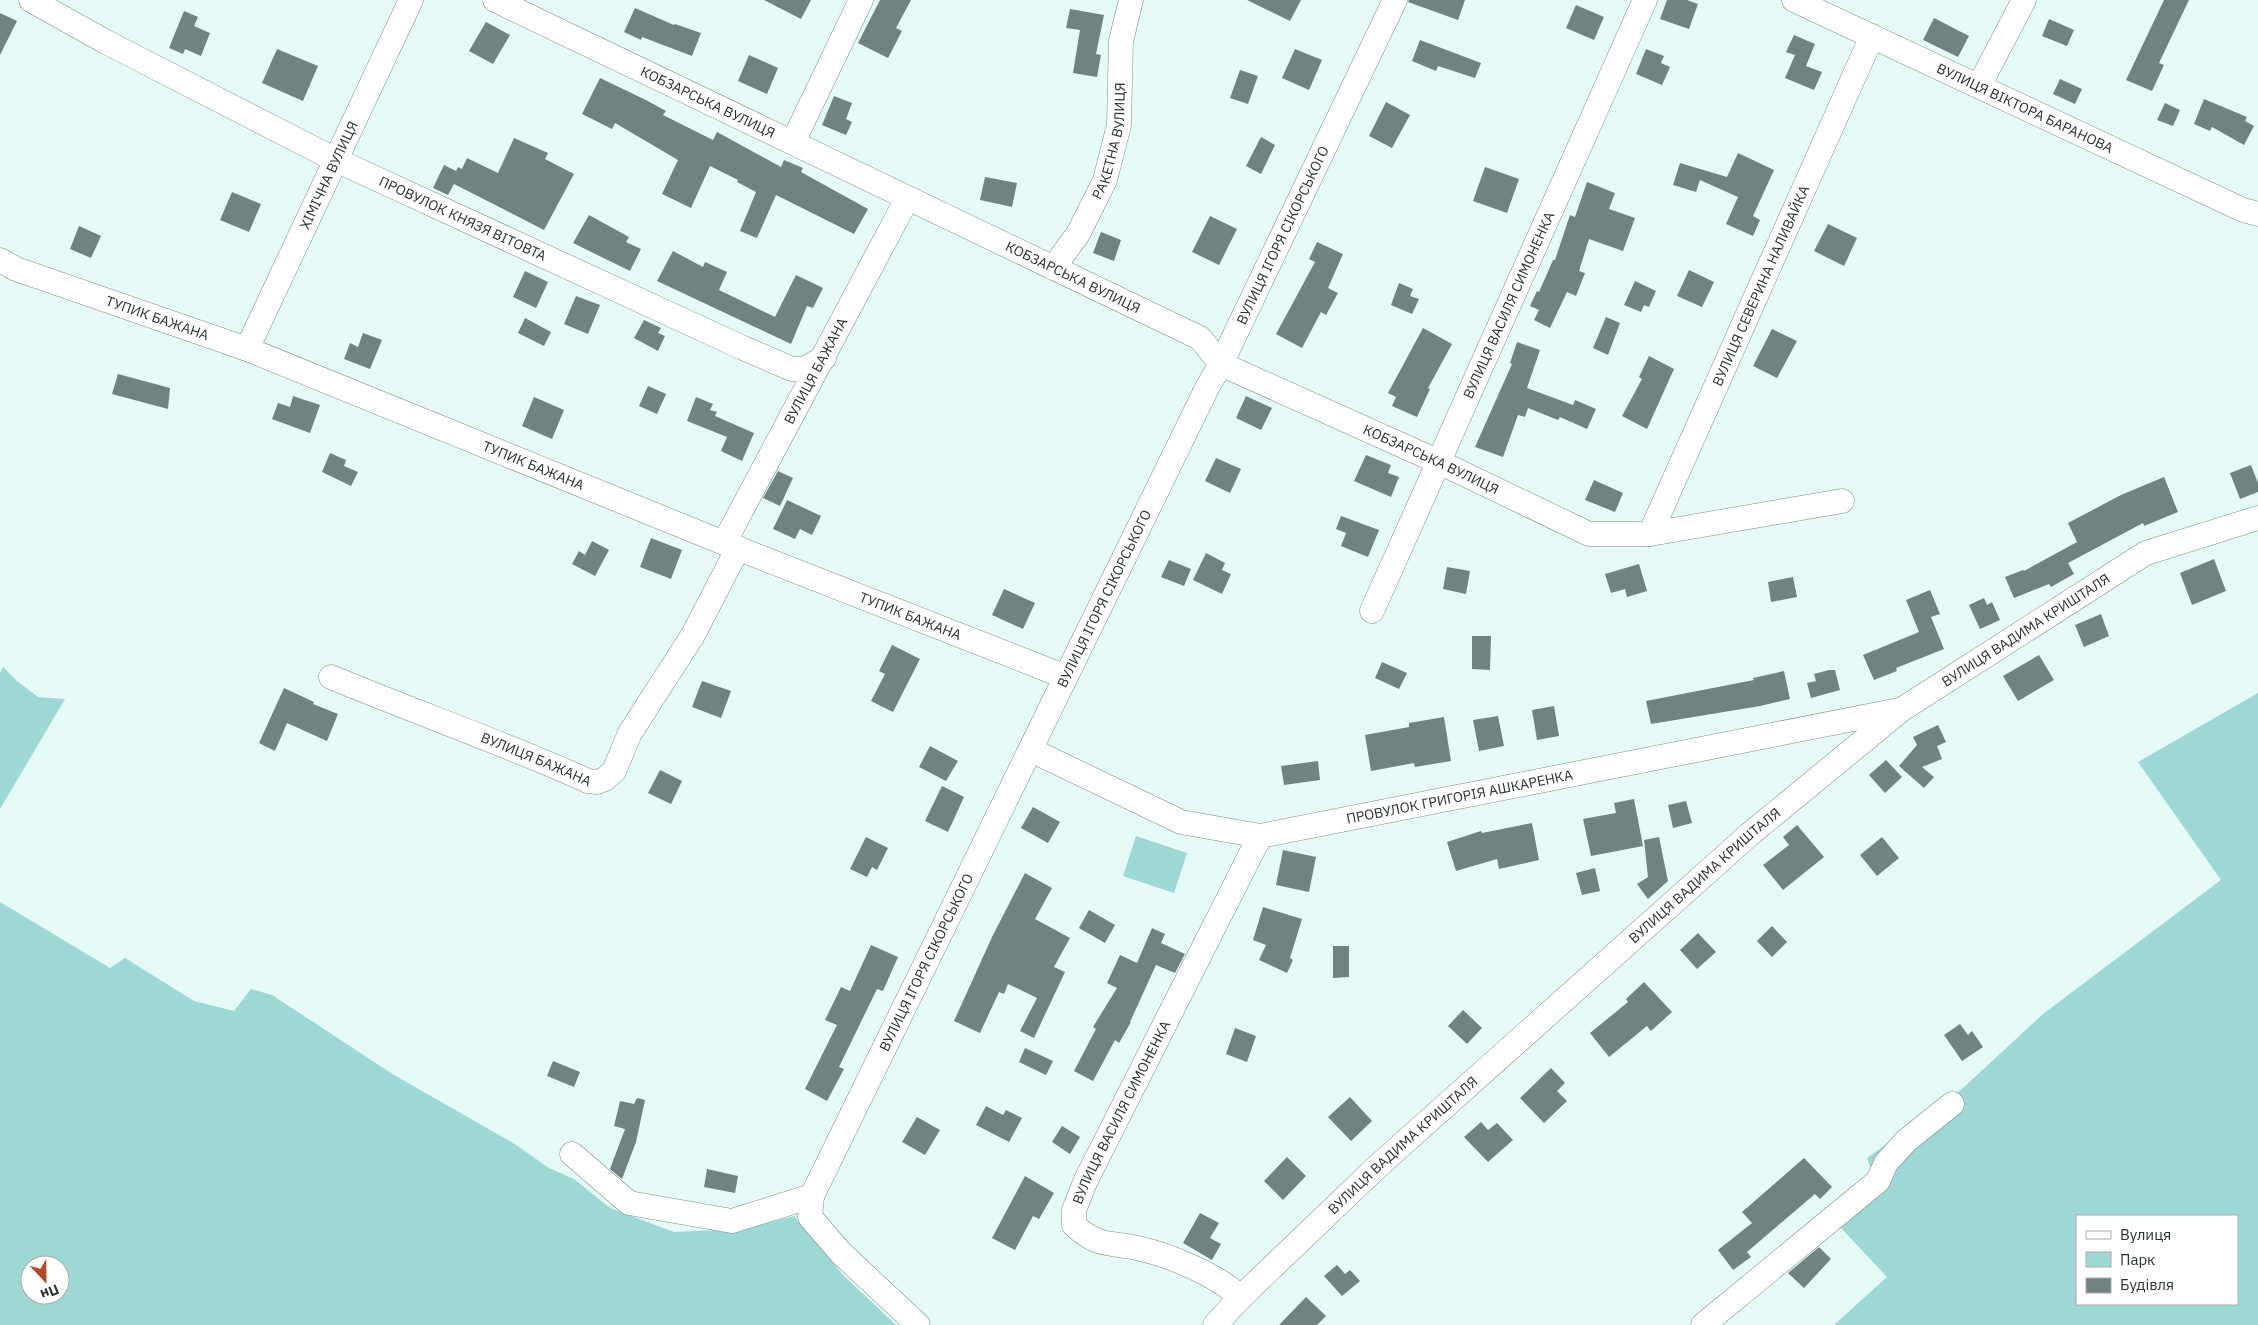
<svg xmlns="http://www.w3.org/2000/svg" width="2258" height="1325" viewBox="0 0 2258 1325" font-family="'IBM Plex Sans',sans-serif">
<style>
.green{fill:#9dd8d4;fill-rule:evenodd}
.building{fill:#718381}
.lines{fill:none;stroke-linecap:round;stroke-linejoin:round}
.minor-casing{stroke:#7a8c8b;stroke-width:25}
.minor{stroke:#fff;stroke-width:24}
.labels{text-anchor:middle;stroke-width:4;stroke-linejoin:round;paint-order:stroke}
.street-label{font-size:14px;fill:#293030;stroke:#fff}
</style>
<rect width="100%" height="100%" fill="#e5f9f7"/>
<g class="green">
<path d="M3,667L17,681L38,697L65,699L0,809V673Z"/>
<path d="M2258,693V1325H1834L1887,1277L1827,1213L1873,1175L1867,1158L1962,1089L2043,1014L2221,880L2138,762ZM2077,1216H2237V1304H2077Z"/>
<path d="M1136,836L1187,853L1174,893L1123,876Z"/>
<path d="M0,902L110,968L125,958L194,1001L234,1011L251,989L272,995L394,1075L513,1143L549,1168L574,1179L610,1208L674,1232L743,1229L794,1216L844,1276L896,1325H0ZM30,1265H60V1295H30Z"/>
</g>
<g class="building">
<path d="M764,0H811L801,19Z"/>
<path d="M880,0H911L896,28L902,31L888,58L858,43Z"/>
<path d="M1247,0H1301L1290,21Z"/>
<path d="M1409,0H1465L1458,20L1408,2Z"/>
<path d="M1667,0H1687L1698,4L1689,29L1660,19Z"/>
<path d="M2164,0H2189L2159,63L2164,65L2152,91L2126,80Z"/>
<path d="M1576,5L1604,17L1594,40L1566,28Z"/>
<path d="M635,8L674,25L675,24L701,33L692,56L642,37L641,40L624,32Z"/>
<path d="M1070,9L1104,15L1096,54L1101,55L1097,77L1073,73L1080,30L1066,28Z"/>
<path d="M184,11L198,17L194,26L210,33L201,56L185,49L183,54L169,48Z"/>
<path d="M0,13L17,21L0,55Z"/>
<path d="M1934,18L1969,36L1958,57L1923,40Z"/>
<path d="M2049,19L2074,30L2067,46L2042,36Z"/>
<path d="M486,22L510,35L493,64L469,51Z"/>
<path d="M1794,35L1815,44L1806,66L1822,72L1814,90L1785,78L1795,55L1786,52Z"/>
<path d="M1420,40L1481,63L1475,78L1438,66L1436,71L1412,61Z"/>
<path d="M277,49L318,66L303,101L262,83Z"/>
<path d="M1295,49L1322,60L1309,90L1282,78Z"/>
<path d="M1646,49L1664,56L1661,63L1670,67L1662,85L1636,74Z"/>
<path d="M749,55L778,68L767,94L738,81Z"/>
<path d="M1240,70L1258,76L1248,104L1230,98Z"/>
<path d="M600,78L646,100L666,111L663,115L713,140L717,132L781,167L784,160L803,168L801,172L868,209L854,234L776,195L757,238L740,231L756,192L737,182L738,180L710,166L691,208L662,194L678,160L615,123L612,129L582,114Z"/>
<path d="M2060,79L2082,89L2075,104L2053,94Z"/>
<path d="M834,96L852,103L846,119L852,122L846,135L822,125Z"/>
<path d="M2204,99L2247,117L2245,121L2254,126L2244,145L2212,127L2210,131L2194,124Z"/>
<path d="M1386,102L1410,115L1392,148L1369,136Z"/>
<path d="M2165,103L2180,110L2173,126L2157,120Z"/>
<path d="M1261,137L1275,145L1261,174L1246,166Z"/>
<path d="M514,138L548,153L545,159L574,174L544,230L454,184L448,195L433,188L444,165L456,171L458,167L462,169L467,158L498,173Z"/>
<path d="M1738,153L1774,170L1753,216L1760,220L1753,236L1726,224L1738,197L1700,180L1696,192L1673,185L1680,163L1727,177Z"/>
<path d="M1485,167L1519,179L1507,213L1473,201Z"/>
<path d="M985,177L1017,183L1012,207L980,200Z"/>
<path d="M1587,182L1615,193L1609,209L1635,218L1623,251L1589,239L1579,271L1585,273L1576,296L1567,292L1550,328L1534,320L1539,310L1530,306L1537,291L1539,292L1553,260H1555L1570,215L1575,217Z"/>
<path d="M232,192L261,204L249,232L220,220Z"/>
<path d="M589,215L629,237L626,242L641,249L630,271L573,243Z"/>
<path d="M1210,216L1237,229L1219,265L1192,252Z"/>
<path d="M1828,224L1857,238L1844,266L1814,251Z"/>
<path d="M79,226L101,236L91,258L70,249Z"/>
<path d="M1101,232L1121,240L1114,261L1093,253Z"/>
<path d="M1317,242L1343,254L1328,288L1338,293L1326,315L1321,312L1302,348L1276,334L1315,262L1309,259Z"/>
<path d="M673,251L703,267L705,262L727,272L719,290L775,317L796,275L823,288L813,308L807,306L791,344L657,281Z"/>
<path d="M1689,270L1714,282L1702,307L1677,296Z"/>
<path d="M525,271L548,282L536,308L513,297Z"/>
<path d="M1635,281L1656,291L1649,307L1644,305L1641,312L1624,305Z"/>
<path d="M1399,283L1413,289L1410,296L1419,299L1412,314L1391,305Z"/>
<path d="M576,296L600,305L588,334L564,324Z"/>
<path d="M1606,317L1620,323L1608,355L1593,348Z"/>
<path d="M525,318L551,332L544,346L518,333Z"/>
<path d="M644,320L661,328L658,333L665,336L658,351L634,338Z"/>
<path d="M1423,328L1452,344L1428,388L1430,389L1417,417L1392,406L1396,397L1388,393Z"/>
<path d="M1772,329L1797,341L1777,378L1753,366Z"/>
<path d="M363,333L382,340L370,369L344,359L350,343L358,347Z"/>
<path d="M1517,342L1540,350L1527,388L1573,405L1575,400L1596,409L1587,429L1560,417L1558,420L1528,408L1525,417L1518,415L1503,457L1475,447L1512,364L1510,363Z"/>
<path d="M1649,356L1674,369L1647,429L1622,416L1642,379L1639,377Z"/>
<path d="M118,374L170,388L168,409L112,394Z"/>
<path d="M648,386L666,394L657,414L639,406Z"/>
<path d="M293,396L320,405L310,433L272,419L278,403L290,407Z"/>
<path d="M1246,396L1272,408L1261,430L1236,418Z"/>
<path d="M534,397L564,410L552,439L522,426Z"/>
<path d="M696,397L713,404L710,410L717,412L715,416L754,433L742,461L721,451L727,437L687,421Z"/>
<path d="M330,453L346,460L344,466L358,472L351,486L322,472Z"/>
<path d="M1366,455L1391,465L1388,473L1399,477L1391,497L1354,481Z"/>
<path d="M1216,458L1241,469L1230,493L1205,481Z"/>
<path d="M2251,465L2258,483V492L2240,499L2230,473Z"/>
<path d="M778,471L793,478L780,506L763,498Z"/>
<path d="M2164,477L2178,512L2144,526L2143,523L2068,563L2074,574L2051,587L2049,584L2014,598L2005,577L2023,570L2024,571L2077,542L2068,523L2121,495Z"/>
<path d="M1594,480L1623,493L1615,512L1585,500Z"/>
<path d="M787,500L821,516L812,535L800,529L795,539L773,529Z"/>
<path d="M1341,516L1379,530L1368,557L1341,546L1346,533L1336,529Z"/>
<path d="M651,538L682,550L671,579L640,567Z"/>
<path d="M592,541L609,550L595,576L572,564L579,551L585,555Z"/>
<path d="M1206,553L1225,563L1222,570L1231,574L1222,594L1193,580Z"/>
<path d="M2214,559L2226,591L2192,605L2180,573Z"/>
<path d="M1169,560L1191,569L1184,586L1161,577Z"/>
<path d="M1639,564L1647,591L1627,597L1625,589L1611,593L1605,574Z"/>
<path d="M1447,567L1470,571L1466,594L1443,589Z"/>
<path d="M1793,577L1797,597L1771,602L1768,582Z"/>
<path d="M1004,589L1035,603L1023,629L992,615Z"/>
<path d="M1930,590L1940,614L1931,617L1944,649L1896,668L1897,671L1874,680L1863,655L1919,632L1906,600Z"/>
<path d="M1984,598L1987,605L1992,602L2000,620L1980,629L1969,605Z"/>
<path d="M2101,614L2109,636L2084,647L2075,625Z"/>
<path d="M1472,636H1491L1490,670L1472,669Z"/>
<path d="M892,645L920,659L893,712L871,701L885,674L879,671Z"/>
<path d="M2039,655L2054,680L2018,701L2003,676Z"/>
<path d="M1382,662L1407,673L1399,689L1375,678Z"/>
<path d="M1829,670H1835L1840,690L1811,698L1807,683L1816,681L1814,674Z"/>
<path d="M1784,671L1790,699L1760,706L1651,724L1646,701L1754,680L1753,678Z"/>
<path d="M702,681L731,691L721,718L692,707Z"/>
<path d="M284,688L314,702L313,704L338,714L327,741L287,723L275,751L259,743Z"/>
<path d="M1554,706L1559,736L1537,740L1532,710Z"/>
<path d="M1498,716L1504,746L1479,751L1473,720Z"/>
<path d="M1444,717L1451,761L1415,767L1414,763L1371,771L1365,735L1409,727V723Z"/>
<path d="M1938,725L1946,742L1937,746L1942,759L1922,767L1934,777L1924,788L1899,766L1917,745L1913,737Z"/>
<path d="M930,746L958,761L946,781L919,767Z"/>
<path d="M1886,760L1902,777L1885,793L1869,775Z"/>
<path d="M1318,761L1320,780L1284,785L1281,766Z"/>
<path d="M660,770L682,781L671,804L648,793Z"/>
<path d="M942,786L964,797L948,832L925,821Z"/>
<path d="M1634,799L1643,846L1591,856L1583,819L1616,813L1614,803Z"/>
<path d="M1686,801L1692,823L1673,828L1668,805Z"/>
<path d="M1033,807L1060,822L1048,843L1021,828Z"/>
<path d="M1532,823L1539,860L1499,869L1497,859L1456,871L1447,842L1481,831L1482,833Z"/>
<path d="M1797,825L1824,857L1783,890L1763,865L1789,845L1783,837Z"/>
<path d="M866,837L888,848L877,870L872,867L867,877L850,869Z"/>
<path d="M1659,837L1668,881L1648,899L1637,884L1648,877L1644,840Z"/>
<path d="M1882,837L1899,858L1877,876L1860,855Z"/>
<path d="M1283,850L1316,857L1309,892L1276,885Z"/>
<path d="M1595,868L1600,891L1582,895L1576,873Z"/>
<path d="M1025,873L1052,888L1035,919L1070,938L1054,967L1065,972L1034,1038L1020,1031L1037,998L1008,984L1004,994L999,992L980,1033L954,1021L992,937Z"/>
<path d="M1263,907L1302,919L1290,958L1293,960L1287,973L1259,960L1266,945L1253,940Z"/>
<path d="M1089,910L1115,925L1105,943L1079,928Z"/>
<path d="M1772,926L1787,942L1772,957L1757,941Z"/>
<path d="M1152,928L1165,934L1161,943L1185,954L1175,973L1156,965L1130,1022H1131L1119,1043L1115,1040L1093,1081L1074,1071L1096,1029L1093,1027L1117,988L1107,983L1120,955L1137,963Z"/>
<path d="M1698,933L1716,952L1697,969L1680,950Z"/>
<path d="M871,945L898,957L883,991L877,989L839,1067L844,1069L827,1101L805,1089L837,1025L825,1020L841,987L850,991Z"/>
<path d="M1333,946H1349V977L1333,978Z"/>
<path d="M1644,982L1672,1012L1651,1031L1647,1026L1609,1057L1590,1033L1628,1002L1626,999Z"/>
<path d="M1463,1010L1482,1028L1467,1044L1448,1026Z"/>
<path d="M1960,1024L1968,1035L1972,1031L1983,1047L1962,1061L1944,1035Z"/>
<path d="M1235,1028L1256,1036L1247,1062L1226,1054Z"/>
<path d="M1025,1048L1053,1061L1046,1075L1019,1062Z"/>
<path d="M553,1061L580,1072L574,1087L547,1076Z"/>
<path d="M1551,1068L1565,1083L1557,1091L1567,1101L1544,1123L1520,1098Z"/>
<path d="M1350,1097L1372,1121L1351,1141L1328,1117Z"/>
<path d="M637,1098L645,1100L636,1142L622,1179L610,1169L625,1129L614,1126L620,1101L634,1104Z"/>
<path d="M986,1106L1003,1115L1006,1110L1022,1118L1009,1142L976,1125Z"/>
<path d="M917,1117L940,1130L925,1155L902,1142Z"/>
<path d="M1481,1122L1488,1130L1497,1123L1513,1140L1488,1162L1464,1137Z"/>
<path d="M1062,1126L1080,1137L1070,1154L1052,1142Z"/>
<path d="M1287,1157L1306,1176L1283,1200L1264,1181Z"/>
<path d="M1804,1158L1832,1187L1820,1199L1815,1194L1747,1252L1751,1257L1733,1270L1718,1250L1752,1223L1742,1212Z"/>
<path d="M707,1169L738,1176L735,1193L704,1187Z"/>
<path d="M1025,1176L1054,1193L1039,1219L1033,1216L1015,1250L992,1238Z"/>
<path d="M1200,1213L1219,1223L1210,1238L1221,1244L1212,1260L1183,1243Z"/>
<path d="M1819,1247L1831,1259L1804,1288L1788,1273Z"/>
<path d="M1337,1265L1345,1274L1350,1270L1360,1281L1342,1296L1324,1276Z"/>
<path d="M1306,1297L1326,1316L1317,1325H1279Z"/>
</g>
<g class="lines">
<g class="minor-casing">
<g id="minor">
<path id="s1" d="M31,0L106,42L336,160L743,348L792,369H804L824,358"/>
<path id="s2" d="M495,0L1200,338L1221,364L1439,462L1589,534H1650L1842,501"/>
<path id="s3" d="M1794,0L2243,210L2258,214"/>
<path d="M1979,86L2024,0"/>
<path d="M793,142L861,0"/>
<path id="s4" d="M0,260L16,269L247,349L724,543L1066,677"/>
<path id="s5" d="M1053,268L1078,234L1105,180L1119,125L1121,41L1131,0"/>
<path id="s6" d="M247,349L411,0"/>
<path id="s7" d="M1650,534L1872,36"/>
<path id="s8" d="M724,543L907,199"/>
<path id="s9" d="M1372,611L1645,0"/>
<path id="s10" d="M331,677C417,713 504,743 588,781L597,782L605,779L614,771L630,733L693,635L738,548"/>
<path id="s11" d="M1031,750L1181,822L1260,836L1899,710"/>
<path d="M572,1154L629,1203L732,1221L812,1196L810,1217L841,1253L918,1325"/>
<path id="s12" d="M812,1196L1208,386L1221,364L1395,0"/>
<path id="s13" d="M1240,1298C1222,1277 1169,1255 1141,1249C1110,1241 1100,1249 1074,1225V1210L1086,1180L1260,836"/>
<path id="s14" d="M1215,1325L1240,1298L1378,1166L1750,834L1901,710L2146,553L2258,518"/>
<path d="M1703,1325L1878,1181L1886,1163L1906,1141L1952,1104"/>
</g>
</g>
<use href="#minor" class="minor"/>
</g>
<g class="labels">
<g class="street-label">
<text dy="5" stroke="none"><textPath href="#s2" startOffset="236">КОБЗАРСЬКА ВУЛИЦЯ</textPath></text>
<text dy="5" stroke="none"><textPath href="#s3" startOffset="255">ВУЛИЦЯ ВІКТОРА БАРАНОВА</textPath></text>
<text dy="5" stroke="none"><textPath href="#s5" startOffset="142">РАКЕТНА ВУЛИЦЯ</textPath></text>
<text dy="5" stroke="none"><textPath href="#s6" startOffset="192">ХІМІЧНА ВУЛИЦЯ</textPath></text>
<text dy="5" stroke="none"><textPath href="#s1" startOffset="484">ПРОВУЛОК КНЯЗЯ ВІТОВТА</textPath></text>
<text dy="5" stroke="none"><textPath href="#s12" startOffset="1070">ВУЛИЦЯ ІГОРЯ СІКОРСЬКОГО</textPath></text>
<text dy="5" stroke="none"><textPath href="#s2" startOffset="641">КОБЗАРСЬКА ВУЛИЦЯ</textPath></text>
<text dy="5" stroke="none"><textPath href="#s7" startOffset="272">ВУЛИЦЯ СЕВЕРИНА НАЛИВАЙКА</textPath></text>
<text dy="5" stroke="none"><textPath href="#s9" startOffset="335">ВУЛИЦЯ ВАСИЛЯ СИМОНЕНКА</textPath></text>
<text dy="5" stroke="none"><textPath href="#s4" startOffset="168">ТУПИК БАЖАНА</textPath></text>
<text dy="5" stroke="none"><textPath href="#s8" startOffset="195">ВУЛИЦЯ БАЖАНА</textPath></text>
<text dy="5" stroke="none"><textPath href="#s2" startOffset="1046">КОБЗАРСЬКА ВУЛИЦЯ</textPath></text>
<text dy="5" stroke="none"><textPath href="#s4" startOffset="572">ТУПИК БАЖАНА</textPath></text>
<text dy="5" stroke="none"><textPath href="#s12" startOffset="665">ВУЛИЦЯ ІГОРЯ СІКОРСЬКОГО</textPath></text>
<text dy="5" stroke="none"><textPath href="#s4" startOffset="978">ТУПИК БАЖАНА</textPath></text>
<text dy="5" stroke="none"><textPath href="#s14" startOffset="1070">ВУЛИЦЯ ВАДИМА КРИШТАЛЯ</textPath></text>
<text dy="5" stroke="none"><textPath href="#s10" startOffset="221">ВУЛИЦЯ БАЖАНА</textPath></text>
<text dy="5" stroke="none"><textPath href="#s11" startOffset="450">ПРОВУЛОК ГРИГОРІЯ АШКАРЕНКА</textPath></text>
<text dy="5" stroke="none"><textPath href="#s14" startOffset="665">ВУЛИЦЯ ВАДИМА КРИШТАЛЯ</textPath></text>
<text dy="5" stroke="none"><textPath href="#s12" startOffset="260">ВУЛИЦЯ ІГОРЯ СІКОРСЬКОГО</textPath></text>
<text dy="5" stroke="none"><textPath href="#s13" startOffset="308">ВУЛИЦЯ ВАСИЛЯ СИМОНЕНКА</textPath></text>
<text dy="5" stroke="none"><textPath href="#s14" startOffset="260">ВУЛИЦЯ ВАДИМА КРИШТАЛЯ</textPath></text>
</g>
</g>
<rect x="2076" y="1215" width="162" height="90" fill="#ffffff" stroke="#a9acac"/>
<rect x="2086" y="1231" width="25" height="8" fill="#ffffff" stroke="#a9acac"/>
<text x="2120" y="1240" font-size="15" fill="#293030">Вулиця</text>
<rect x="2086" y="1252" width="25" height="15" fill="#9dd8d4" stroke="#a9acac"/>
<text x="2120" y="1265" font-size="15" fill="#293030">Парк</text>
<rect x="2086" y="1278" width="25" height="15" fill="#718381" stroke="#a9acac"/>
<text x="2120" y="1290" font-size="15" fill="#293030">Будівля</text>
<g transform="translate(45 1280) rotate(158)"><circle r="24" fill="#ffffff" stroke="#a9acac"/>
<path d="M0-4L9 19L0 12L-9 19Z" fill="#b34c24"/>
<text y="-8" font-size="14" font-weight="bold" text-anchor="middle" fill="#293030">Пн</text>
</g>
</svg>
